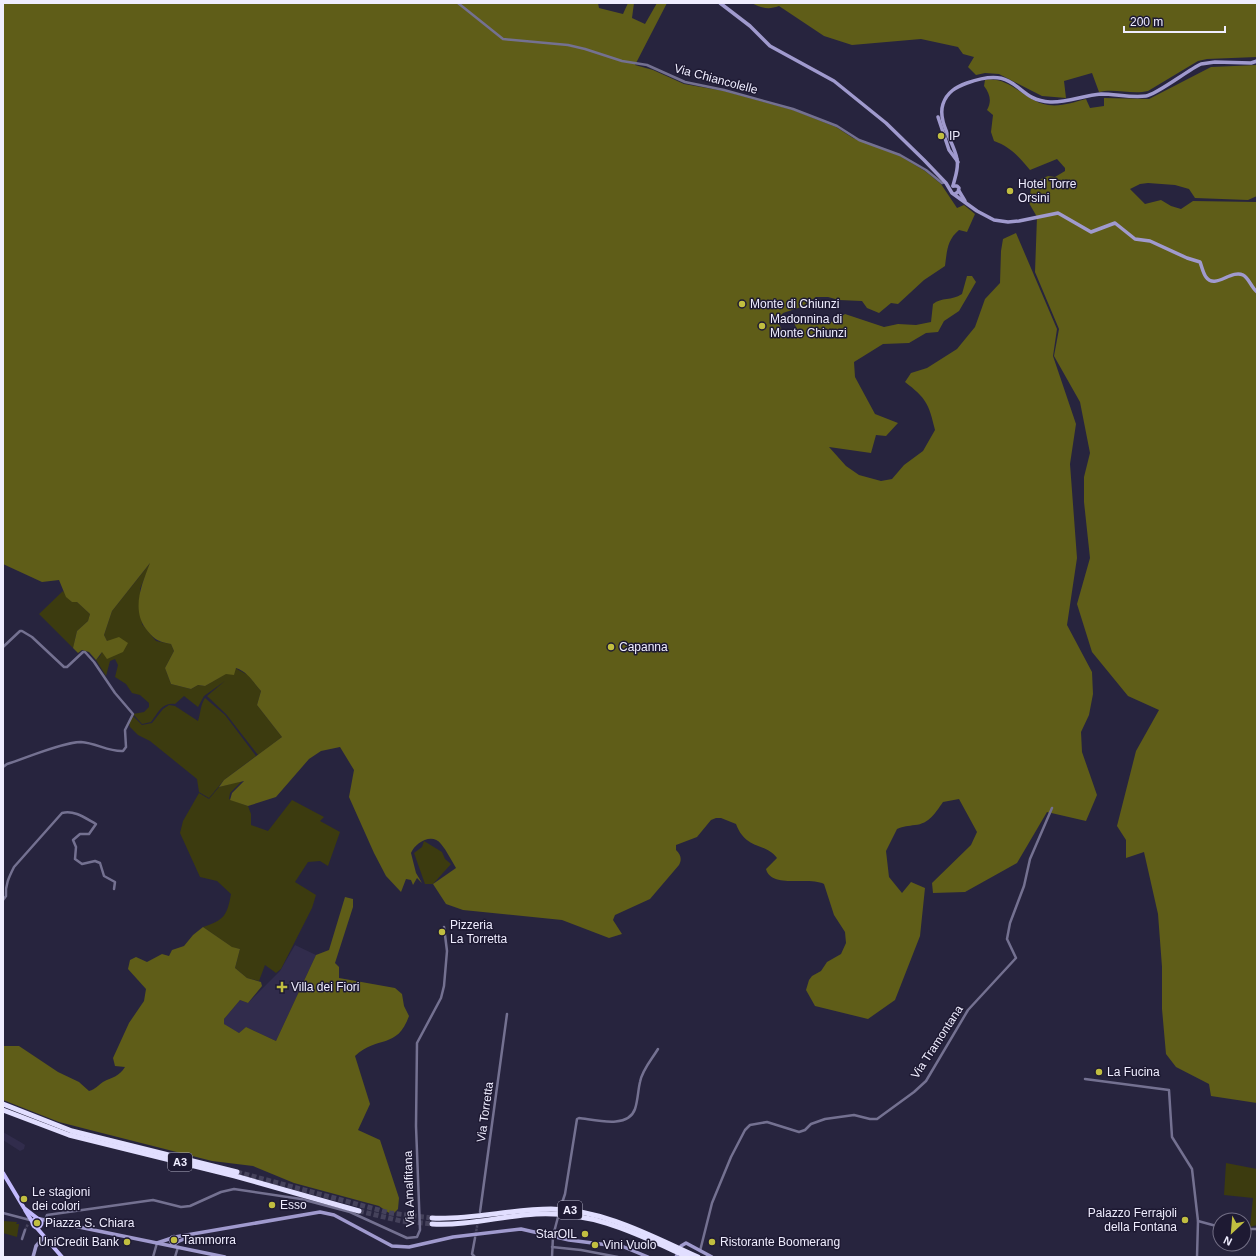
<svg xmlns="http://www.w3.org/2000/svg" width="1260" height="1260" viewBox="0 0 1260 1260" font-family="Arial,sans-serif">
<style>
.built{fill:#312c4c}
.green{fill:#3c3b0f}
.forest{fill:#5f5d18}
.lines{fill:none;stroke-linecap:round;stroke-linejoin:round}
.street-tunnel{stroke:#45425b;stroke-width:2.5;stroke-dasharray:2.5 1;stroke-linecap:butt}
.highway-tunnel{stroke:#45425b;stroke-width:5;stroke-dasharray:5 2.5;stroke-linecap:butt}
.street{stroke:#747191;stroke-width:2.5}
.secondary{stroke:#a09ace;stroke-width:3.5}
.primary{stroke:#c2b9fd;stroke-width:4}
.highway{stroke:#e1deff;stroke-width:5}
.poi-dot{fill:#c1be40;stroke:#1e1a33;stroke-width:1.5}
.labels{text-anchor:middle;stroke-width:3;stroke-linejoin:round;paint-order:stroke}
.shield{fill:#1e1a33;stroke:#b0aec2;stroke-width:1}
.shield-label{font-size:11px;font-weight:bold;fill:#efedff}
.street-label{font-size:12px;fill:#efedff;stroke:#1e1a33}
.poi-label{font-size:12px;fill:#efedff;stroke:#1e1a33;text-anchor:start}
</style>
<rect width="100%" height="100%" fill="#27243e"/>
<g class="built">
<path d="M295,945L316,955L276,1041L246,1027L239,1033L227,1027L224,1024V1019L240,1000L248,1003L280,971Z"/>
<path d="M3,1132L22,1143L25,1145L24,1149L20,1151L3,1140Z"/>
</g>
<g class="green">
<path d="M151,562L140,589L142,624L156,641L171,644L174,651L165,668L171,684L191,689L198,685L205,686L235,668L248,675L261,691L257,705L282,737L258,755L226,714L207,696L225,681L204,696L198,707L184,696L175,704C162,702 158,713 151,722L142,724L133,714L144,712L149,707V703L140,695L132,693L126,684L115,677L118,665L115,659L110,661L106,676L96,660L100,656L107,641L104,635L112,611Z"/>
<path d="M63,591L72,602H77L90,614L88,621L77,631L73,648L39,614Z"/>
<path d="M205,698L225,715L256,756L224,780L209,798L199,792L197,779L150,741L138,735L130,727L129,723L133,716L142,725L152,723L163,709L169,705L175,706L198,721C201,712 200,706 205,698Z"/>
<path d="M242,781L230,793L229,799L248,806L251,814V825L268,831L292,800L324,817L320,821L340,832L328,866L320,861L308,862L295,882L316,895L312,908L281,969L276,973L265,965L259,981L247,978L235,968L240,949L233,948L203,927C224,920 227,916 231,894L217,881L200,877L180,833L183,821L199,793L209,799L219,787Z"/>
<path d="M424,841L442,852L445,859L451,864L433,884H425L414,853L422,847Z"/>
<path d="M1226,1163L1257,1169V1225L1250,1227L1253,1198L1224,1195Z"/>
<path d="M3,1221L17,1222L16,1224H19L17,1237L3,1233Z"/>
</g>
<g class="forest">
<path d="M3,3H598L599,8L623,14L628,3H634L632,18L645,24L657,3H667L635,65L653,70L684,84L724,91L793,110L836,127L853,138L900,156L925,171L941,184L957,208L964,205L975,214L967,232L959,230C947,240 947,251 945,266L924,280L898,304L891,303L879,313L867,308L862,301L839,300L828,297H816L801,307L783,313L777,320L783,332L800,335L794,323C816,324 827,328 845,314L884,327L898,324L916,325L931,322L933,304C942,297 951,301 962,294L967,276H972L976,282L959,311L944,321L938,332L926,333L909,343L883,344L854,362L855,377L875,414L898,423L886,436L876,435L871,453L829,447L846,466L859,475L881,481L892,479L904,465L923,451L935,430C929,404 926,398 905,382L911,373L927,368L957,349L975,327L985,299L1000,283L1001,251L1003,239L1016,233L1057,329L1053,356L1076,424L1070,464L1077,558L1067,625L1092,672L1093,694L1089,715L1081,732L1082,752L1097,795L1086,821L1047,812L1017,863L965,892L933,893L932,883L971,845L977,832L959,799L943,802C936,812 929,824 915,825C908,826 904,826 897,829L886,851L889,877L902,893L911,882L925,888L920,936L895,1000L868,1019L815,1006L806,990L809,980L812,976L821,971L827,962L841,954L846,943L845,932L834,915L824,884C809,876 771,889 766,869L777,858C766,842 746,851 736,824L721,818H716L711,820L697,837L676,845V850C681,855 682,859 679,865L650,899L615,915L613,920L622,934L609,938L562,920L463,910L446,904L433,884L456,868C451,860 447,851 441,844C432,832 415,843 411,853L416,873L422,883L417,878L413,885L411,880L406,879L401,892L386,876L374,853L349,797L354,770L340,747L321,751L309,759L276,797L248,806L230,800L232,793L244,781L219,787L224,780L282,737L257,705L261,691C253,682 248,672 236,668L234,675L226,674L205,686L198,685L191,689L171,684L165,668L174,651L171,644C157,641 155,640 146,629C131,609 142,584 150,563L112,611L104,635L107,641L119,637L128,643L123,652L107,659L102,652L96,660L89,652L82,650L78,653L73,648L77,631L88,621L90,614L77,602H72L66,597L59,580L42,582L3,564Z"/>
<path d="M751,3H1257V57L1207,59L1198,61L1148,91C1132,95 1115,88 1099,92L1092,73L1064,81L1066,98L1042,96L999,74L985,73L976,75L968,67L974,57L963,54L958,47L921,39L852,45L824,36L779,6C768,10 762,8 751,3Z"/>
<path d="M1257,65V196L1248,200L1195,198L1189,189L1175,185L1148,183L1140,184L1130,189L1145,204L1161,200L1171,206L1181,209L1193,201L1257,202V1103L1211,1096L1209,1084L1176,1067L1166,1054L1162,1009V967L1158,914L1144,852L1126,858V840L1117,826L1136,751L1159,710L1128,696L1092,652L1077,604L1090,558L1084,502V477L1090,453L1080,402L1054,356L1059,329L1035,272L1037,217L1029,203L1031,188L1037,181L1048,176L1055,177L1065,171V168L1057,159L1030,170C1019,157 1011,147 994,141L991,132L993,115L987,110C992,101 990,94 984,86L985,80C1011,76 1025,102 1048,105C1061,107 1074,102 1086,99L1090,108L1104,106V98L1149,99L1211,67Z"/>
<path d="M345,897L353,899V907L335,963L339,967V978L395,988L402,994L404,1006L409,1016C397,1050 377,1035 355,1056L370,1104L358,1130L380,1140L399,1198L398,1209L392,1215L379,1206L294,1183L253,1166L212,1161L94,1131L59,1122L3,1100V1046H19L58,1072L79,1082L89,1091C96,1089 98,1085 103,1082C112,1077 119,1077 125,1067L115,1066L113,1058L129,1023L144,1001L146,989L128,969L130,960L136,957L147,962L162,954L169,956L172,950L184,946L193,935L203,927L232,947L240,949L235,968L247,978L261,982L262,986L248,1003L240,1000L224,1019V1024L239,1033L246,1027L276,1041L316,955L329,950Z"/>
</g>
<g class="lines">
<g class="street-tunnel">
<path d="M25,1230L28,1224"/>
<path d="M475,1238L478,1221"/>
</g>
<g class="highway-tunnel">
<path d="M237,1172L390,1213L432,1218"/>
<path d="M359,1211L401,1221L432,1224"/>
</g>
<g class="street">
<path d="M458,3L503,39L568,45L585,49L622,61L647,65L685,82L724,90L793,109L837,126L859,140L900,155L926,170L942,183L945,182"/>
<path d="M3,647L20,631H22L32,637L64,667H67L83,652H85L94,662L115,693L133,714L125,730L126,747L123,751C109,752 96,743 81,742C63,742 26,758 7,764L3,767"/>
<path d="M3,900L6,896C5,885 9,877 14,867L62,813C75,810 85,818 96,824L89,834H80L73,840L76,847L75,859L82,864L95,861L100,863L104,876L115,882L114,889"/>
<path d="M1085,1079L1169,1090L1172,1137L1192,1169L1198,1221L1197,1257"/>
<path d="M561,1206L565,1194L577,1119L579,1118C596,1120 628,1129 635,1109C638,1100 638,1090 640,1082C642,1070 652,1059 658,1049"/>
<path d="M480,1212L507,1014"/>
<path d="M3,1213L30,1220"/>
<path d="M45,1220L47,1215L153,1200L181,1207L190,1206L221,1192L234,1189L301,1199L350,1212L407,1238L417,1237L420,1230L416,1126L417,1043L441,998L444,986L447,951L444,927"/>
<path d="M1198,1221L1220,1227"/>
<path d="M1244,1229H1257"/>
<path d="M22,1239L25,1230"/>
<path d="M552,1247L581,1250L618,1257"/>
<path d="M700,1251L712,1203L731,1157L745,1130L750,1125L767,1122L799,1132L805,1130L811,1124L825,1119L854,1115L870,1119H877L914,1092L926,1081L968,1010L1016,958L1007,939L1010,923L1024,886L1030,859L1052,808"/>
<path d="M153,1257L157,1243"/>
<path d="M175,1257L178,1247"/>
<path d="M475,1257L472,1254L475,1238"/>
<path d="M552,1257L553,1236L558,1217"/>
</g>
<g class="secondary">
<path d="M720,3L750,26L770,46L834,81L886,123L924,160L946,183L952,193L977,211L994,220L1008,222L1019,221L1058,213L1091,232L1115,223L1135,239L1150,241L1187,258L1200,262C1202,267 1203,273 1206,277C1215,290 1231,269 1243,275C1249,278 1251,287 1257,292"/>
<path d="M938,117L949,150L958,162"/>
<path d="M953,186C955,177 959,168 957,159C954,142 937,122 943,104C947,92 956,87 967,83C1020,64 1013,100 1050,102C1067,103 1084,95 1101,94C1116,94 1131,98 1146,96C1156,95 1188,70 1201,64L1215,62L1251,63L1257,61"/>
<path d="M953,186H957L959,188L958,192L955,194"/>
<path d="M959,191L965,201"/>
<path d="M40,1219L225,1257"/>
<circle cx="174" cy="1240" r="3.5"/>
<path d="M175,1237L320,1212L334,1215L392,1246L409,1247L453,1237L521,1229L569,1240L624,1247L648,1257"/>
<path d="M177,1242L191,1236"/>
<path d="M157,1243L172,1238"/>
<path d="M681,1246L686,1243L712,1257"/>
<path d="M33,1257L36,1246L44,1237"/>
<path d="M676,1257L677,1255"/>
</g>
<g class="primary">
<path d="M3,1173L24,1208L37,1218"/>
<path d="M25,1210L33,1223"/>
<circle cx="37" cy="1223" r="4.5"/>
<path d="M36,1227L62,1257"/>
</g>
<g class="highway">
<path d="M3,1104L72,1131L237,1172"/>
<path d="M3,1110L69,1135L235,1176L359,1211"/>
<path d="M432,1218C472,1220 511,1209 551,1209C605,1210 651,1236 698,1257"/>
<path d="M432,1224C467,1226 502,1216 536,1214C594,1211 637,1234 688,1257"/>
</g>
</g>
<g class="poi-dot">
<circle cx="941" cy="136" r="4"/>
<circle cx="1010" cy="191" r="4"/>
<circle cx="742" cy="304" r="4"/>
<circle cx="762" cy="326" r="4"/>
<circle cx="611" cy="647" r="4"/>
<circle cx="442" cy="932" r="4"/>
<path d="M280 981h4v4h4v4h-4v4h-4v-4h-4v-4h4z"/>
<circle cx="1099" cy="1072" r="4"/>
<circle cx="24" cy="1199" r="4"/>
<circle cx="272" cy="1205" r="4"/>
<circle cx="1185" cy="1220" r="4"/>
<circle cx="37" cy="1223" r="4"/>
<circle cx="585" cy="1234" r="4"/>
<circle cx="174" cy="1240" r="4"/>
<circle cx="127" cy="1242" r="4"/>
<circle cx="712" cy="1242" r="4"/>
<circle cx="595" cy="1245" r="4"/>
</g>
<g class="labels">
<g class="shield">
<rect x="168" y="1153" width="24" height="18" rx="3"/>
<rect x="558" y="1201" width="24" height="18" rx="3"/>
</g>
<g class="shield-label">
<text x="180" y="1166">A3</text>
<text x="570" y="1214">A3</text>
</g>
<g class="street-label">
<text transform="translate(716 79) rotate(15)" y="4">Via Chiancolelle</text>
<text transform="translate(937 1042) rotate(-57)" y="4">Via Tramontana</text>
<text transform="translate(485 1112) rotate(-82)" y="4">Via Torretta</text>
<text transform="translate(409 1189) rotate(-92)" y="4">Via Amalfitana</text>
</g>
<g class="poi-label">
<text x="949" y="140">IP</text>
<text x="1018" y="188">Hotel Torre<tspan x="1018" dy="14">Orsini</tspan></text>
<text x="750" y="308">Monte di Chiunzi</text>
<text x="770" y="323">Madonnina di<tspan x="770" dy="14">Monte Chiunzi</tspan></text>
<text x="619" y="651">Capanna</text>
<text x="450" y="929">Pizzeria<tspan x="450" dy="14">La Torretta</tspan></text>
<text x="291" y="991">Villa dei Fiori</text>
<text x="1107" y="1076">La Fucina</text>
<text x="32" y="1196">Le stagioni<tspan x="32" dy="14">dei colori</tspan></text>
<text x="280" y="1209">Esso</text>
<text x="1177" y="1217" text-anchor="end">Palazzo Ferrajoli<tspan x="1177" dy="14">della Fontana</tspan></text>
<text x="45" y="1227">Piazza S. Chiara</text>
<text x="577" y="1238" text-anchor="end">StarOIL</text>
<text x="182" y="1244">Tammorra</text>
<text x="119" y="1246" text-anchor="end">UniCredit Bank</text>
<text x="720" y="1246">Ristorante Boomerang</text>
<text x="603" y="1249">Vini Vuolo</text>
</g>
</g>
<rect width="1260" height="1260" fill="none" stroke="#efedff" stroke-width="8"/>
<g transform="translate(1232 1232) rotate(206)"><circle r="19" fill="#1e1a33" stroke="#726e85"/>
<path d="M0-3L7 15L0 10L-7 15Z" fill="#c1be40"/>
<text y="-6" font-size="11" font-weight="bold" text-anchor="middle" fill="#efedff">N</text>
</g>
<path d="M1124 26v6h101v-6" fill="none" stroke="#efedff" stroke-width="2"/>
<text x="1130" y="26" font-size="12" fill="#efedff" stroke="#1e1a33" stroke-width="3" paint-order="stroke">200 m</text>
</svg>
